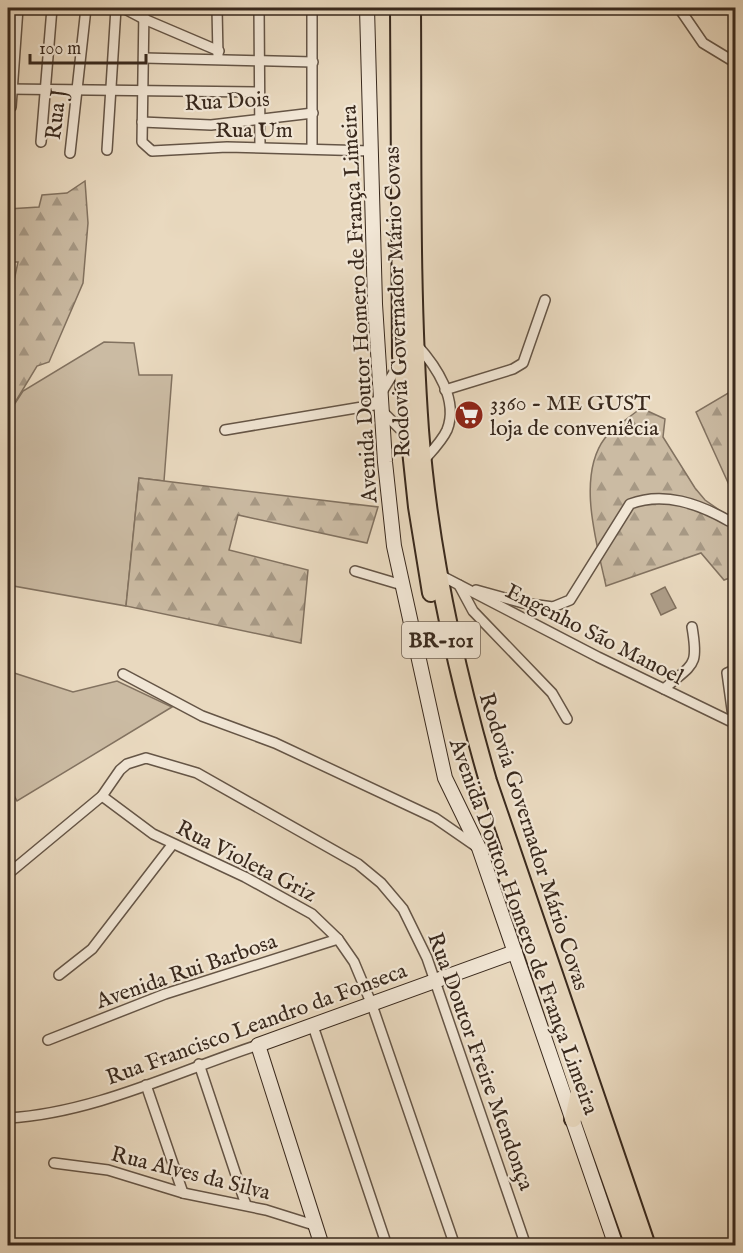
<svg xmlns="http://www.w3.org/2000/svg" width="743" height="1253" viewBox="0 0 743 1253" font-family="'IM FELL English',serif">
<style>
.grass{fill:#cbbba3;stroke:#827260;stroke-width:1.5}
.forest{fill:url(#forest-firs);stroke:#827260;stroke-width:1.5}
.water{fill:#ad9d88;stroke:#7f6f5d;stroke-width:1.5}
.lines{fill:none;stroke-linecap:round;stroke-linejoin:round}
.street-casing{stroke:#655546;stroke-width:12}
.secondary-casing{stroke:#39291d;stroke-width:16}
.highway-casing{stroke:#39291d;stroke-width:20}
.street{stroke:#f1e6d5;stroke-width:9}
.secondary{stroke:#f1e6d5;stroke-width:14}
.highway{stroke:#e9d9bf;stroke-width:16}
.labels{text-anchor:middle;stroke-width:4.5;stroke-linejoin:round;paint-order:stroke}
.shield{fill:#f1e6d5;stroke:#706254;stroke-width:1.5}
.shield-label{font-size:21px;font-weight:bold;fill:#39291d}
.street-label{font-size:22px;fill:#39291d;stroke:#f1e6d5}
.poi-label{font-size:22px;fill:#39291d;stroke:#f1e6d5;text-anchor:start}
</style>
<defs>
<pattern id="forest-firs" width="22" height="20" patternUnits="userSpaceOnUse" patternTransform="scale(1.5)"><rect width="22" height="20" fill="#cbbba3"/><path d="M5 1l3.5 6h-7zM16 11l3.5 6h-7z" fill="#a69884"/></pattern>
</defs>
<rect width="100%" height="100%" fill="#e9d9bf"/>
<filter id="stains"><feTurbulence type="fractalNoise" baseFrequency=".00333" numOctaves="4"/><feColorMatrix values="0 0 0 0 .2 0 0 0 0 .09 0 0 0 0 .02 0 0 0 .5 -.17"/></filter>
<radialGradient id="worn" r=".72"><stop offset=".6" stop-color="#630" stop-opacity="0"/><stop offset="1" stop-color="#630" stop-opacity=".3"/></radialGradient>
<g class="grass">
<path d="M104,342L134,343L139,375H172L164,481L139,478L126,606L8,585V414L23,391Z"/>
<path d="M8,671L73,692L117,681L172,707L17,801L8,784Z"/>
</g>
<g class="forest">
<path d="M85,181L88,223L83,283L49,362L37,366L8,414V309L18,262H8V209L39,207L42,195L67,193Z"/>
<path d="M735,389V498L696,412Z"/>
<path d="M641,408L665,419L663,437L695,488L705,500L735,521V576L724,580L701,553L606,586C597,544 576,476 605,438C614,427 630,417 641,408Z"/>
<path d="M139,478L164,481L378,507L367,543L238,515L229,550L308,570L301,643L126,606Z"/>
</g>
<path class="water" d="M665,587L676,608L661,615L651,594Z"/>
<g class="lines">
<g class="street-casing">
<g id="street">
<path d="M123,8L144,19L219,51"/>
<path d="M144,8L142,142L152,151L227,147L371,151"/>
<path d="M217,8L218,56"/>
<path d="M259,8L260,147"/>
<path d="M312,8V149"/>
<path d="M679,8L703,43L736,63"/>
<path d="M144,58L313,62"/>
<path d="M8,89L258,92"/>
<path d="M11,107L18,8"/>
<path d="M142,122L211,125L313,113"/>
<path d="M41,142L52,8"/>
<path d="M107,150L116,8"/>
<path d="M70,153L86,8"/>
<path d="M417,345C436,366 459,400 447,430C442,441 432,451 424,460"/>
<path d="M445,390L513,369L523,363L545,300"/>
<path d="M381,410L407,436"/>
<path d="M225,430L374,405L399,364"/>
<path d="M355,571L402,585"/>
<path d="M438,574L598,657L736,724"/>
<path d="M459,585L473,611L552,693L567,719"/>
<path d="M476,590L523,603L553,607L570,600L630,504C664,491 699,504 729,521"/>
<path d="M123,674L202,716L275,743L435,818L477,847"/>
<path d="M664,689C693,663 699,668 692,627"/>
<path d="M734,724L727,673L736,669"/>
<path d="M102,796L153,834L245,877L312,914L338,939L354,962L372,1005L455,1246"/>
<path d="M8,874L102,796L120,770L127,764L146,758L197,773L358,864L381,883L403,909L427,958L526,1246"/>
<path d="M59,975L92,949L172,845"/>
<path d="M313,1026L387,1246"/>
<path d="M48,1040L165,994L338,939"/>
<path d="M199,1064L246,1205"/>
<path d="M146,1085L183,1193"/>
<path d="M8,1118C94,1113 176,1072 258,1045"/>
<path d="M54,1163L108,1170L183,1193L266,1210L317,1226"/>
</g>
</g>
<g class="secondary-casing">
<g id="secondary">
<path d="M367,8L375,304L385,462L394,546L445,778L479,848L616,1246"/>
<path d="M322,1246L258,1045L515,952"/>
</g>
</g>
<g class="highway-casing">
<g id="highway">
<path d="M399,8L401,356L417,507L431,593"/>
<path d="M412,8C413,148 410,289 420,430C429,549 455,667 488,781L647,1246"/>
<path d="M502,861L579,1091L634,1246"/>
<path d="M573,1119L579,1092"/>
</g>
</g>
<use href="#street" class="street"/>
<use href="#secondary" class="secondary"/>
<use href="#highway" class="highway"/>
</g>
<defs>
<g id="supermarket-disc" transform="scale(1.5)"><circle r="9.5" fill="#8f2418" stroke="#f1e6d5"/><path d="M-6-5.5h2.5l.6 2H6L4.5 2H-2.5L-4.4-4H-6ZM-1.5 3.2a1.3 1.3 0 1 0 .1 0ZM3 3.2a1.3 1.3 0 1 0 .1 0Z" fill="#fff"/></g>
</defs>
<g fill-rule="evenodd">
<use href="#supermarket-disc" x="469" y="415"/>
</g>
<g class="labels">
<rect class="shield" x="402" y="622" width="78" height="36" rx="4.5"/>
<g class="shield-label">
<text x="441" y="647">BR-101</text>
</g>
<g class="street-label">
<text transform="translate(227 100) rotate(-3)" y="8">Rua Dois</text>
<text transform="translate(55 114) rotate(-83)" y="8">Rua J</text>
<text x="254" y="137">Rua Um</text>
<text transform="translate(396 302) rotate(-92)" y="8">Rodovia Governador Mário Covas</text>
<text transform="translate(358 304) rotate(-93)" y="8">Avenida Doutor Homero de França Limeira</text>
<text transform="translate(595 633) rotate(27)" y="8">Engenho São Manoel</text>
<text transform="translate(535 841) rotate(72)" y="8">Rodovia Governador Mário Covas</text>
<text transform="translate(247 860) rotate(27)" y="8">Rua Violeta Griz</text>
<text transform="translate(525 926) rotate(70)" y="8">Avenida Doutor Homero de França Limeira</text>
<text transform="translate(186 970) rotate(-19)" y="8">Avenida Rui Barbosa</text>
<text transform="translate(256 1023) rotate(-20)" y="8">Rua Francisco Leandro da Fonseca</text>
<text transform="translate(482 1061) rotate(70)" y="8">Rua Doutor Freire Mendonça</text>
<text transform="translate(191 1172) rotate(14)" y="8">Rua Alves da Silva</text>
</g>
<g class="poi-label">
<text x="490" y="410">3360 - ME GUST<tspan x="490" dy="25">loja de conveniêcia</tspan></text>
</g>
</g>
<rect width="743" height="1253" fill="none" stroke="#e9d9bf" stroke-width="30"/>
<rect x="9" y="9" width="725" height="1235" fill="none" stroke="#39291d" stroke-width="3"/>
<rect x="15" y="15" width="713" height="1223" fill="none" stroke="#39291d" stroke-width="1.5"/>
<path d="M30 54v9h116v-9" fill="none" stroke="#39291d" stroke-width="3"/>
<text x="39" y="54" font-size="18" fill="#39291d" stroke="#f1e6d5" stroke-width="4.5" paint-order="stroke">100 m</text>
<rect width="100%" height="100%" filter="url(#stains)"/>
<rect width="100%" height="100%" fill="url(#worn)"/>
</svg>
